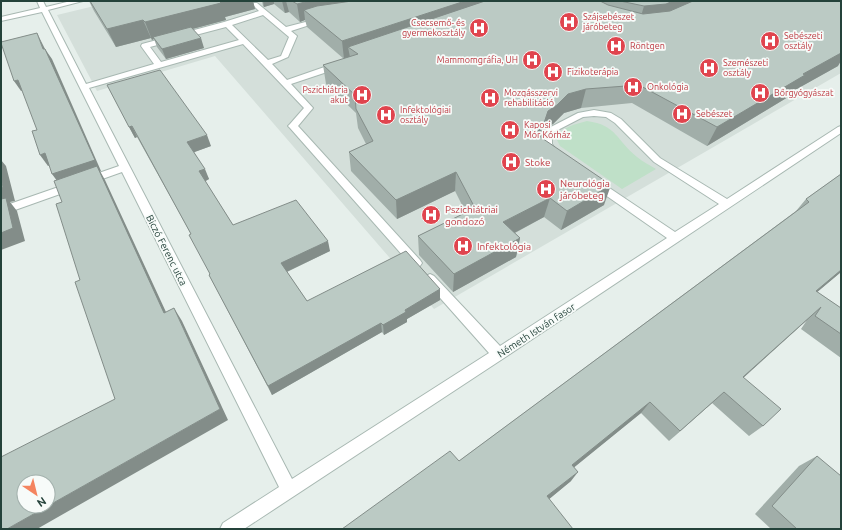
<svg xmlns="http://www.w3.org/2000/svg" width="842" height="530" viewBox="0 0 842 530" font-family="Ubuntu,sans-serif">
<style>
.built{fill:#d4dfda}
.green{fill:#bfe0c8}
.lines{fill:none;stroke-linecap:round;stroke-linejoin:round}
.minor-casing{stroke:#a8b8b2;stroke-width:2}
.minor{fill:#fff;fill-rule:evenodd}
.wall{fill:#a1aea9}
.shaded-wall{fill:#838d89}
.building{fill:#bbcac4;stroke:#838d89;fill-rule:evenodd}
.labels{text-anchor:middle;stroke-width:3.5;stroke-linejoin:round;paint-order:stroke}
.far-health-label{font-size:9px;fill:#be3a42;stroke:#f7fbf9;text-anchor:start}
.health-label{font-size:10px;fill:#be3a42;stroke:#f7fbf9;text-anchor:start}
.street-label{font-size:10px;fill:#24423a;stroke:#f7fbf9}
</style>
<rect width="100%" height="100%" fill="#e6efeb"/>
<path class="built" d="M115,1H841V73L434,309L215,56L97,91L57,15Z"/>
<path class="green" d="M587,121C617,125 616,140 637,157C643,162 650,165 656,169L622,189L560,146L556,138C562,127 575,124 587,121Z"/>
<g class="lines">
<g class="minor-casing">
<path id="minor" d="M37,1H43L46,7L71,1H83L48,10L86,84L154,64L141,46L142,44L224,22L259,11L253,5V3H257L286,27L321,18L325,20L291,31L297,36L288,57L272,64L287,80L336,63H342V67L291,84L313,108L298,126L420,260L422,263L420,266L416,268L412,266L290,128L288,126L290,124L304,108L243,44L89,88L292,479L489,353L426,282L424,279L426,276L430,274L434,276L500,346L667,238L591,185L590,183L591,181H599L675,232L719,204L654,162L615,123L606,117L594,116L583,117L552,133V144L559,154L554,157L551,156C544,148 540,140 545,130L578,113L594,110L611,113L621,119L660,158L727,199L838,127L841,126V133L504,358L244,529H220L223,523L279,487L122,172L1,215V207L119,166L42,12L1,21V17L40,8ZM263,15L289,37L281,56L268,60L232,25ZM226,27L239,40L161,62L150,47Z"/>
</g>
<use href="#minor" class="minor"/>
</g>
<g class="wall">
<path d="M89,1H253L255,9L225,17L226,20L192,29L204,48L166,59L157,47L154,39L152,40L151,38L116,47L94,11Z"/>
<path d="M262,1H841L838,66L795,90L793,94L707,146L632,103L581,108L564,113L553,124L544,129L541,137L604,205L561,230L544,217L515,233L520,238L516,257L453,292L419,255L418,236L466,213L455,191L397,219L351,171L349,152L366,144L358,128L356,113L326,84L323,65L344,59L307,27L305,20L300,22L289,12L285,13L274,4L264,7L263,6Z"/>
<path d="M107,85L211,146L194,152L209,179L205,181L233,225L330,251L287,272L307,301L440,289V300L407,319V322L384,335L382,332L272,395L209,275L210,274L191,234L137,137L135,138Z"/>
<path d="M841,174V272L817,292L841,308V358L801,329L807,320L743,378L763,426L749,436L712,403L669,441L641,413L574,467L571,481L549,499L459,461L796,211L806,199Z"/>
<path d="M817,456L841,529H771L755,514L799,466Z"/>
</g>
<g class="shaded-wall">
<path d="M219,1H253L255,9L225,17L226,20L155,39L153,37L154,39L152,40L145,22Z"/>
<path d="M263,1H274V4L264,7Z"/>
<path d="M282,1H286L289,12L285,13Z"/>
<path d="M309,1H399L304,10L305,20L300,22L297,4Z"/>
<path d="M465,1H493L348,47L350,57L344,59L342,41Z"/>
<path d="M673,1H700L639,23L644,6Z"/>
<path d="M143,20L151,38L116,47L107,29Z"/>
<path d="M37,33L50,59L43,49Z"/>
<path d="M201,38L204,48L166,59L162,49Z"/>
<path d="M45,49L52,59L101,171H100L105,180L172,325L60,185L52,174Z"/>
<path d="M841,53V61L838,66L795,90L793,94L707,146L717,127L803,74Z"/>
<path d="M18,80L25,90L21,91L14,81Z"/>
<path d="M586,89L581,108L564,113L553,124L544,129L540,142L536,134L548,111L568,94Z"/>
<path d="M132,126L137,137L135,138L129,127Z"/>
<path d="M207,135L211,146L192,153L187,142Z"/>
<path d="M45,153L53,164L48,166L40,155Z"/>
<path d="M1,160L6,166L15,201L10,202L17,211L25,241L1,250Z"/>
<path d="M205,169L209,179L204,182L199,171Z"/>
<path d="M456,172L455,191L397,219L396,200Z"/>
<path d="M611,185L604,205L561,230L567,211Z"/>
<path d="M550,198L544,217L499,241L503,222Z"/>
<path d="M520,238L516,257L453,292L454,274Z"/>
<path d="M328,241L330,251L284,273L281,263Z"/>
<path d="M841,270V272L803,304L816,291Z"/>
<path d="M440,289V300L407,319V322L384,335L383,325L405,310Z"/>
<path d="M821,307L807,320L731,389L743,377Z"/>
<path d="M174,308L182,321L228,420L37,529H7L220,409Z"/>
<path d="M381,323L382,332L272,395L268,386Z"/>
<path d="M724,392L712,403L669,441L680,431Z"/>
<path d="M650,402L641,413L566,474L572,465Z"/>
<path d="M578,472L571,481L542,505L547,496Z"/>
</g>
<g class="building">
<path d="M90,1H219L221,3L145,22L143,20L107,29Z"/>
<path d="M292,1H309L297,4Z"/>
<path d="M352,1H465L342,41L304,10L317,6Z"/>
<path d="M485,1H600L608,5L643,14L670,11L693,1H841V53L803,74L805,75L717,127L639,85L586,89L568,94L557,105L548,111L544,123L536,134L611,185L567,211L550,198L503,222L520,238L454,274L418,236L475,208L456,172L396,200L349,152L373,141L356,109L355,95L323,65L358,54L348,47Z"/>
<path d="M620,1H673L666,4L644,6Z"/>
<path d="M191,27L201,38L162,49L153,37Z"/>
<path d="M37,33L43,49H45L95,160L52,174L45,153L40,155L32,131L37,130L18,80L14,81L1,43V42Z"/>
<path d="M160,70L207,135L187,142L205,169L199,171L233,225L296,200L328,241L281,263L307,301L406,251L440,289L405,310L406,312L383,325L381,323L268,386L209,275L210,274L189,235L191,234L132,126L129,127L107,85Z"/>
<path d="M97,166L164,313L174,308L220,409L7,529H1V457L115,399L75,282L80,280L56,204L62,202L54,181ZM24,482H48V506H24Z"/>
<path d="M841,174V270L816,291L841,308V334L815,316L821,307L743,377L781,409L763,426L724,392L680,431L650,402L572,465L578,472L547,496L573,529H342L450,451L459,461L809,202L806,199Z"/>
<path d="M1,178L3,187L1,188Z"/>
<path d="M6,198L13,228L1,233V199Z"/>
<path d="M817,456L841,476V529H797L772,506Z"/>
</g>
<defs>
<g id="hospital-disc" transform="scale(1)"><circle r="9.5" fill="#e0444e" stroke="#f7fbf9"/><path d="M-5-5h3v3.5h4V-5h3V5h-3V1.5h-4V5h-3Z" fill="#fff"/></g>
</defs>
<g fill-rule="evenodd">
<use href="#hospital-disc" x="569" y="22"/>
<use href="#hospital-disc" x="479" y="28"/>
<use href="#hospital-disc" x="770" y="41"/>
<use href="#hospital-disc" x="616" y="46"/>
<use href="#hospital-disc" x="532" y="60"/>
<use href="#hospital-disc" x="709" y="68"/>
<use href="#hospital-disc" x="553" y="72"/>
<use href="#hospital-disc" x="633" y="87"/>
<use href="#hospital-disc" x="760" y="93"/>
<use href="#hospital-disc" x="362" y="95"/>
<use href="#hospital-disc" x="490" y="98"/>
<use href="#hospital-disc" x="682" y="114"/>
<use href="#hospital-disc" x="386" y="115"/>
<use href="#hospital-disc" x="510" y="130"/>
<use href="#hospital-disc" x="511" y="162"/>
<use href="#hospital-disc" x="546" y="189"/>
<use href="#hospital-disc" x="431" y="215"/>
<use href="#hospital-disc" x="463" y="246"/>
</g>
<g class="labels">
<g class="far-health-label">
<text x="583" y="20">Szájsebészet<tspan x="583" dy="10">járóbeteg</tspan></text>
<text x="465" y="26" text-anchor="end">Csecsemő- és<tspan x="465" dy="10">gyermekosztály</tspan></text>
<text x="784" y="39">Sebészeti<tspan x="784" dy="10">osztály</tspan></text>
<text x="630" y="49">Röntgen</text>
<text x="518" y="63" text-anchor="end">Mammomgráfia, UH</text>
<text x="723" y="66">Szemészeti<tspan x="723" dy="10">osztály</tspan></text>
<text x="567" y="75">Fizikoterápia</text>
<text x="647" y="90">Onkológia</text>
<text x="348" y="93" text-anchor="end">Pszichiátria<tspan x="348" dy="10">akut</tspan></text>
<text x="504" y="96">Mozgásszervi<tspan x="504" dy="10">rehabilitáció</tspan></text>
<text x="774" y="96">Bőrgyógyászat</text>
<text x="400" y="113">Infektológiai<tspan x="400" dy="10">osztály</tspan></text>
<text x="696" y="117">Sebészet</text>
<text x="524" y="128">Kaposi<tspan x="524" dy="10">Mór Kórház</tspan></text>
</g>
<g class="health-label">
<text x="525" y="166">Stoke</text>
<text x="560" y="187">Neurológia<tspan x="560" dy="12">járóbeteg</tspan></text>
<text x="445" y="213">Pszichiátriai<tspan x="445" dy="12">gondozó</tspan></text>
<text x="477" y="250">Infektológia</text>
</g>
<g class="street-label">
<text transform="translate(167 250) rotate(63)" y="4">Biczó Ferenc utca</text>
<text transform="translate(536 330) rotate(-33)" y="4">Németh István fasor</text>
</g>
</g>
<rect width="842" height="530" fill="none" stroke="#24423a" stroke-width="4"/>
<g transform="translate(36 494) rotate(145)"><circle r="19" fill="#f7fbf9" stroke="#a3b1ad"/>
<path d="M0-3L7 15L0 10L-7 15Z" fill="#f4845f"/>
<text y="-6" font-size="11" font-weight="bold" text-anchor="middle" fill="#24423a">N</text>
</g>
</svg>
